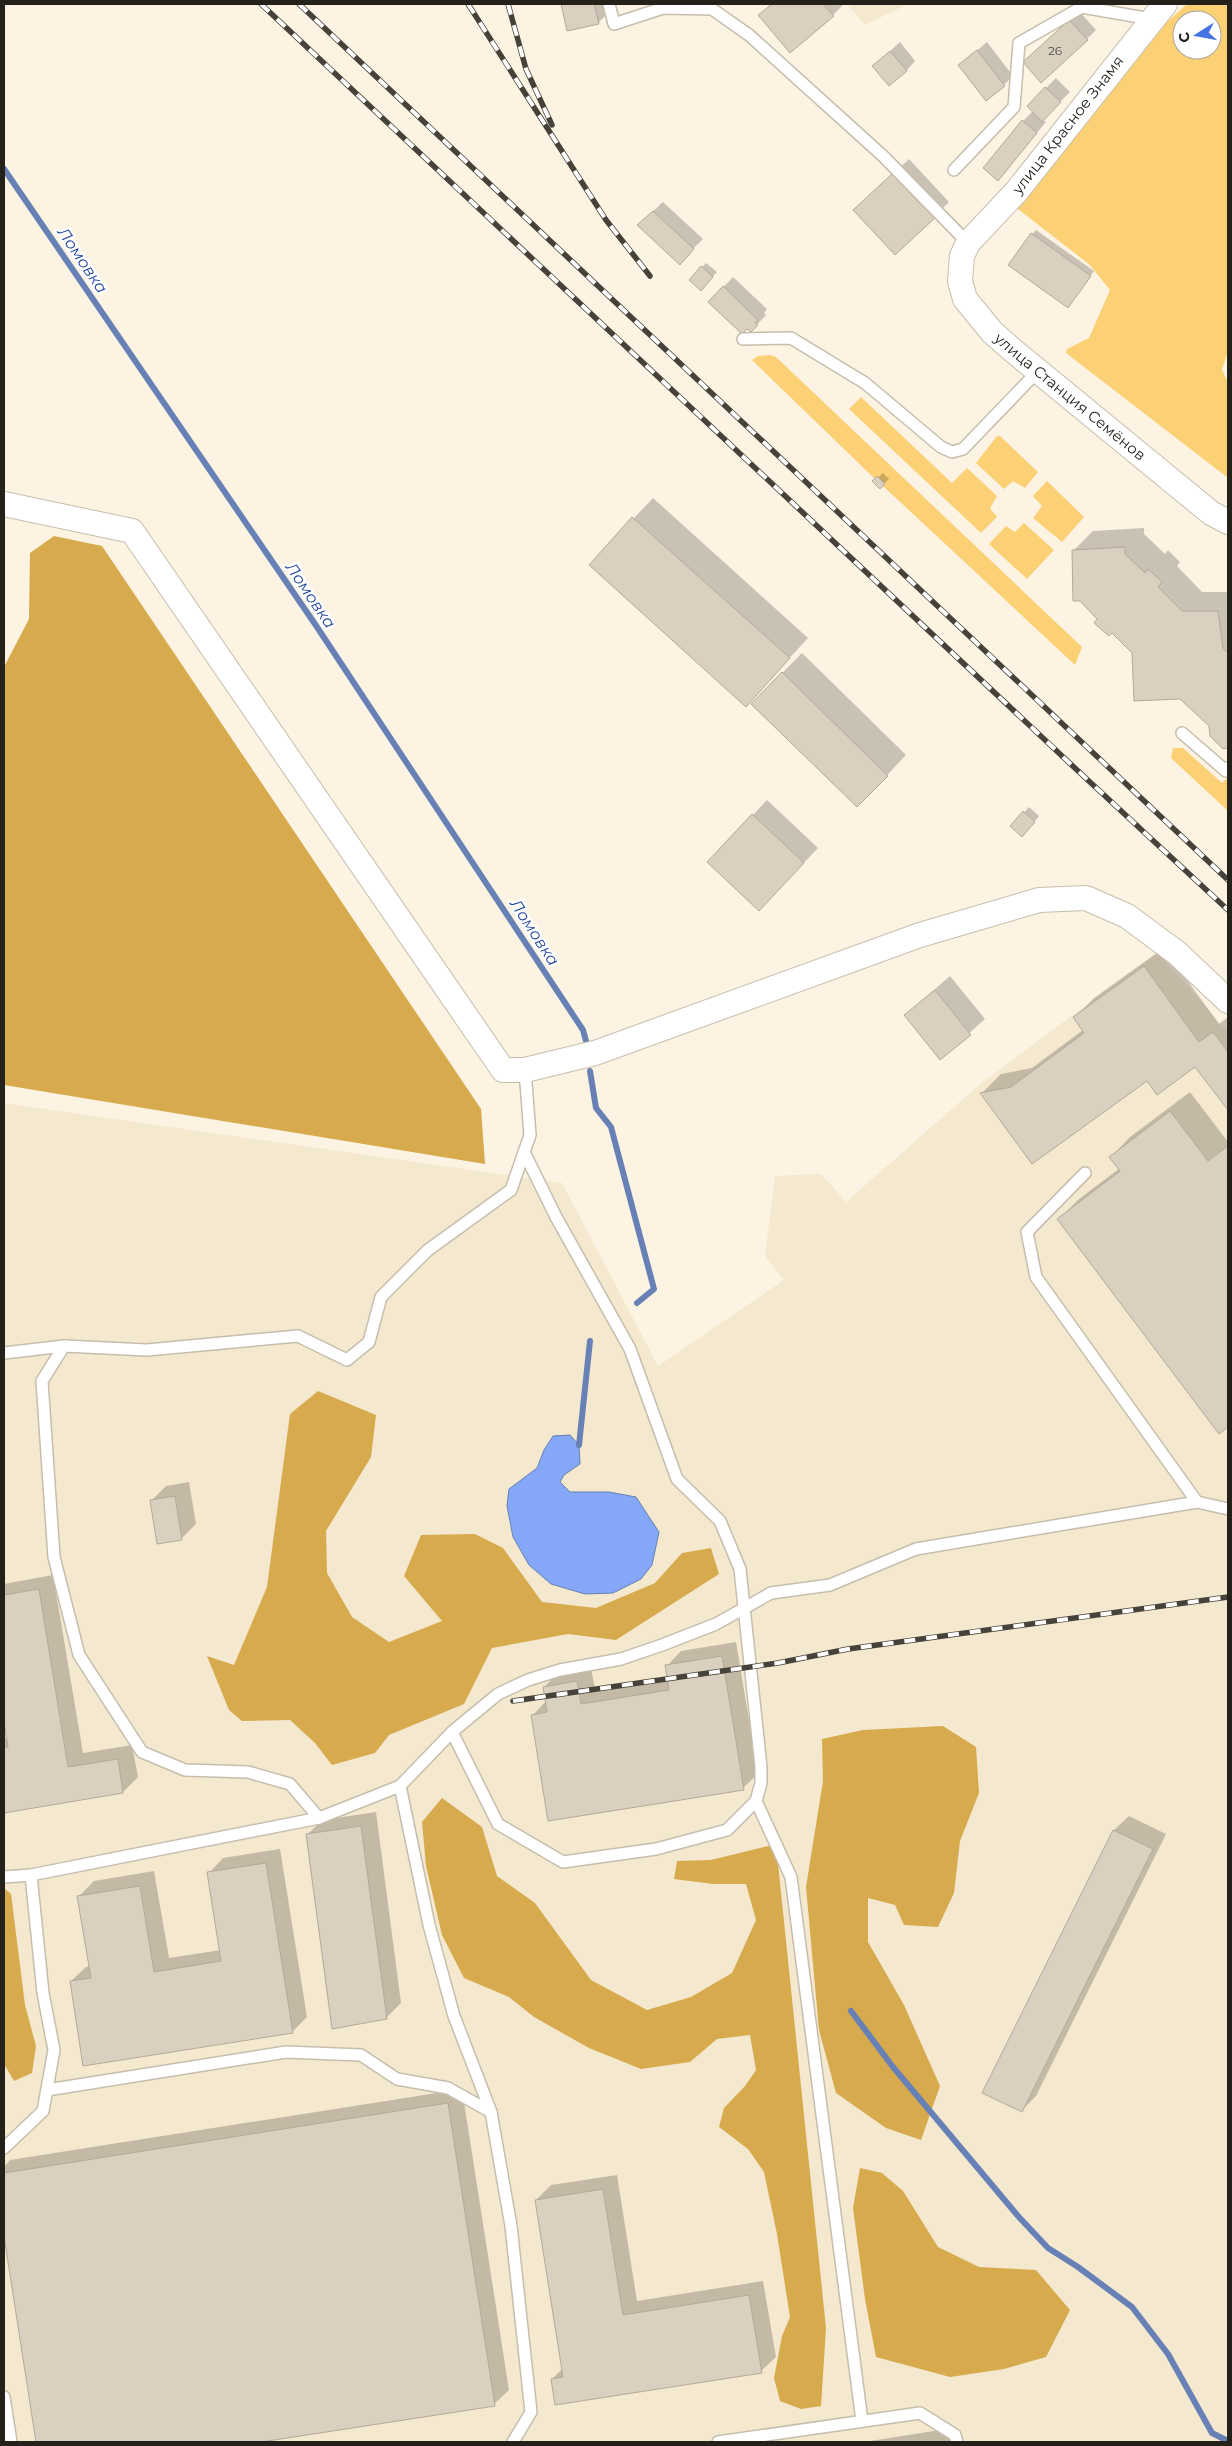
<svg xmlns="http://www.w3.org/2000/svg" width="1232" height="2446" viewBox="0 0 1232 2446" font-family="Montserrat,sans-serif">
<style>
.built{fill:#f4e8cf}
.green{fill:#fcd176;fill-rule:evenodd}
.forest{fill:#d6aa4d}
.water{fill:#84a8f7;stroke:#6780b5}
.shadow{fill:#0003}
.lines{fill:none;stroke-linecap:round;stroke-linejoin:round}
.stream{stroke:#6780b5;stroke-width:6}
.building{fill:#d9d0bf;stroke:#b2a999}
.service-casing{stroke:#c6bead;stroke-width:14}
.minor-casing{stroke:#c6bead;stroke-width:26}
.service{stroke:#fff;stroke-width:11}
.minor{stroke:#fff;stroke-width:24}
.rail-casing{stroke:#464239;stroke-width:5.5}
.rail{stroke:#fff;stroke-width:4;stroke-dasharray:11;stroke-linecap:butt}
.labels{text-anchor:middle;stroke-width:5;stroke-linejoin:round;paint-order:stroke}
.number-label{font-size:12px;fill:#514d43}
.street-label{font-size:15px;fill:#24211a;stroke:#fff}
.water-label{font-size:16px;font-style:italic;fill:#23459f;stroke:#fff}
</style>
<rect width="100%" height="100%" fill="#fcf3e2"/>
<g class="built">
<path d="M847,4H908L865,25Z"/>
<path d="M1157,952L1228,1032V2432L1223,2442H4V1103L562,1183L658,1366L784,1280L765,1256L775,1176L821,1174L846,1202L978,1086Z"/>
</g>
<g class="green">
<path d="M1187,4H1228V351L1222,370L1228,382V478L1066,353L1067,349L1089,338L1110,290L1090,265L1018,209L1019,197L1157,31ZM1182,20H1212V50H1182Z"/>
<path d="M770,355L776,357L1082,647L1075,665L883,486L885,484L877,476L875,479L752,360L758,356Z"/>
<path d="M861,397L952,483L967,468L997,496L990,508L997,517L981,533L849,409Z"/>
<path d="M997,436H1000L1038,472L1025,488L1013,481L1004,489L976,463Z"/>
<path d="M1047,481L1084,517L1062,542L1033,518L1042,506L1033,496Z"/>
<path d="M1024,523L1054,550L1027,579L989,544L1006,526L1015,532Z"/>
<path d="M1173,748H1183L1222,783L1228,777V811L1171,758Z"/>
</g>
<g class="forest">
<path d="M54,536L102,546L481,1109L485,1164L4,1085V667L29,619L30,553Z"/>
<path d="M318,1391L376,1415L371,1457L326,1531L327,1573L352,1617L389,1642L442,1621L404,1576L421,1535L475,1534L503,1548L542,1602L596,1608L655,1583L682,1553L711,1548L719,1574L616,1640L568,1634L492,1648L464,1704L389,1735L375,1753L332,1765L315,1743L290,1720L242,1721L229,1710L207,1656L234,1665L267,1587L290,1414Z"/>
<path d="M943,1726L976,1747L979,1793L960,1841L954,1893L938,1927L904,1925L895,1905L868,1898V1942L904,2005L940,2086L921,2140L886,2128L836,2093L819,2030L806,1887L823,1781L822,1739L863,1730Z"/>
<path d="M442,1798L482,1827L497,1876L535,1903L591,1980L647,2010L691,1997L732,1973L756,1920L746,1884H713L674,1879L677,1861L711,1860L776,1844L826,2328L821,2406L801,2409L780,2401L774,2378L782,2336L790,2317L777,2234L764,2172L748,2149L719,2127L724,2108L745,2086L756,2070L750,2035L717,2039L690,2062L641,2069L589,2048L534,2017L509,1997L464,1978L442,1935L426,1866L422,1822Z"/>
<path d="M4,1888L11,1894L25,2005L36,2046L32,2073L14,2081L4,2064Z"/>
<path d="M860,2168L882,2173L903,2191L938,2247L979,2267L1036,2270L1070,2310L1046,2357L1004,2369L950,2377L876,2357L865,2299L853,2208Z"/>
</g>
<path class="water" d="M570,1435L579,1445L580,1464L564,1475L560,1482L570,1492H609L636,1497L659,1532L652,1565L641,1579L613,1593L585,1594L551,1584L529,1565L513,1537L507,1506L509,1489L537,1468L544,1450L553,1436Z"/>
<g class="shadow">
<path d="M562,4H612L613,8L598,23L568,30Z"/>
<path d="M771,4H844L833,15H760Z"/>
<path d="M1079,11L1096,30L1087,39L1024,62Z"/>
<path d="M900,42L915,61L906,71L874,66Z"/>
<path d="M987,42L1013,76L1004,85L960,65Z"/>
<path d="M1056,78L1070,92L1042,120L1046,122L998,179L1023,121L1033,111L1028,106Z"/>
<path d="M909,159L949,202L935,216L869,196Z"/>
<path d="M663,202L703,239L689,253L648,216Z"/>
<path d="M1036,230L1094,271L1072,302L1032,234Z"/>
<path d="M706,263L717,272L701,289L691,279Z"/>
<path d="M733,277L767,309L764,313L766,315L751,331L709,302Z"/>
<path d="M883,473L889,479L880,487L874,481Z"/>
<path d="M653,498L808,638L746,705L590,565Z"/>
<path d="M1144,528V534L1165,554L1168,550L1180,562L1177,566L1202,592H1228V747L1224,748L1210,726L1099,619L1073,551L1093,531Z"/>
<path d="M802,653L906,755L877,786L752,704Z"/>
<path d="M767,800L818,848L774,894L753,815Z"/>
<path d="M1029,807L1039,816L1027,831L1012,826Z"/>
<path d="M1164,948L1219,1024L1228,1017V1108L1195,1065L1147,1079L982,1093L1001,1074L1032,1068L1083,1030L1074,1018L1094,998Z"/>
<path d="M950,976L985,1019L940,1059L905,1015Z"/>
<path d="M1190,1092L1228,1142V1426L1219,1432L1059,1219L1079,1199L1120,1168L1111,1157L1130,1137Z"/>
<path d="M189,1482L196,1524L181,1539L151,1501L166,1486Z"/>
<path d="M53,1575L83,1753L132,1745L138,1777L123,1792L4,1811V1739L7,1736L4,1715V1584Z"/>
<path d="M736,1642L758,1774L743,1788L533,1715L546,1701L544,1687L559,1672L591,1667L595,1690L669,1678L667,1666L681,1651Z"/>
<path d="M376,1812L401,2003L386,2018L307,1835L322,1820Z"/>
<path d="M1129,1816L1166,1834L1036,2096L1021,2111L984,2092L1114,1830Z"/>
<path d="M280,1849L307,2017L292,2032L71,1981L86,1967L90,1966L79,1896L94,1881L154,1871L169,1958L221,1950L209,1873L223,1858Z"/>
<path d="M462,2089L509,2390L494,2404L253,2442H38L4,2228V2167L10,2160Z"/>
<path d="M617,2175L637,2301L763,2281L776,2357L761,2371L552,2379L563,2368L536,2200L551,2185Z"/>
<path d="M953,2428L955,2442H864Z"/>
</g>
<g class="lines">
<g class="stream">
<path d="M4,169L317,627L583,1030L586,1041"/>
<path d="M590,1071L596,1108L611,1127L654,1289L637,1303"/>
<path d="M579,1445L590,1341"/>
<path d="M851,2011L893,2067L1018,2216L1048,2248L1078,2267L1132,2307L1168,2354L1212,2433L1228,2441"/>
</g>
</g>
<g class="building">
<path d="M561,4H594L599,24L567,31Z"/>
<path d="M772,4H823L834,16L790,53L758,15Z"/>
<path d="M1069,20L1088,40L1041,83L1023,62Z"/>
<path d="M977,50L1005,86L986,101L958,65Z"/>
<path d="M890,51L907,71L889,86L872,66Z"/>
<path d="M1045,87L1061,102L1042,122L1027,106Z"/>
<path d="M1022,120L1037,133L998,181L983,168Z"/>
<path d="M894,172L936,217L895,255L853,210Z"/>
<path d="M653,211L694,249L680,265L637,225Z"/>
<path d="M1031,233L1091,276L1068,308L1008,265Z"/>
<path d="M701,266L713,277L701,291L689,280Z"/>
<path d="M723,286L758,320L755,323L758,325L751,332L747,329L742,334L708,302Z"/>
<path d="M877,476L885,484L880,489L872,481Z"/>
<path d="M632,517L790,658L746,707L589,565Z"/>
<path d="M1125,547V554L1145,573L1148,569L1162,582L1158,587L1182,611H1218L1223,648L1228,653V748L1223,749L1210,736L1209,726L1180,699L1134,701L1132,653L1112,633L1109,636L1094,623L1097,619L1080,601H1073L1072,550Z"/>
<path d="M782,672L888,776L857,807L751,704Z"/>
<path d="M1023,811L1035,822L1022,837L1010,826Z"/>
<path d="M752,814L804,863L759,911L707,862Z"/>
<path d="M1144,966L1199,1042L1213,1032L1228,1052V1110L1195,1067L1157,1095L1147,1081L1032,1164L980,1093L1011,1087L1084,1033L1073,1017Z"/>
<path d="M935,990L971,1035L940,1060L904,1015Z"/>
<path d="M1170,1111L1208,1161L1228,1146V1427L1219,1434L1057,1219L1120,1171L1109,1157Z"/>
<path d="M175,1496L182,1540L157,1544L150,1500Z"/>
<path d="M39,1589L68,1767L118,1759L123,1793L4,1813V1748L8,1747L4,1722V1595Z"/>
<path d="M722,1656L744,1790L548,1821L531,1715L547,1712L543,1687L577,1681L581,1704L669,1690L665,1665Z"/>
<path d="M361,1826L387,2019L332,2029L306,1834Z"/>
<path d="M1113,1830L1153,1849L1022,2112L982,2093Z"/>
<path d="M266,1863L293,2033L83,2066L70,1981L91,1978L77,1896L140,1886L154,1972L221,1961L207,1872Z"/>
<path d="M448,2103L495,2406L261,2442H36L4,2236V2173Z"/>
<path d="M603,2189L623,2315L749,2295L762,2373L555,2405L551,2379L563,2377L535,2200Z"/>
</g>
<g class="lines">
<g class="service-casing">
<g id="service">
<path d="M609,4L614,24L663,8L712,9L749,35L883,156L968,243"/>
<path d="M954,170L1014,107L1019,43L1082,7L1151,19"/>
<path d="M743,339L791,338L865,383L941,447L952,452L963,449L1038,371"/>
<path d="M1182,733L1226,771L1228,768"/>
<path d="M524,1152L556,1217L630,1349L677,1479L720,1521L740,1569L761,1767V1783L756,1801L791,1877L862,2421"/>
<path d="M1085,1173L1027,1232L1036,1277L1197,1502L1228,1509"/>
<path d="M4,1353L64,1346"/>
<path d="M452,1732L498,1824L563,1862L656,1849L727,1830L756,1801"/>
<path d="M400,1786L429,1925L454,2016L491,2112L511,2226L531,2412L513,2442"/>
<path d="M319,1818L290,1784L248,1772L185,1770L142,1752L79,1655L54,1557L42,1381L64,1346L147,1350L298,1336L347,1360L369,1342L381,1297L428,1250L511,1190L530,1135L525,1070"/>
<path d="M4,1877L31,1875L319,1818L400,1786L452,1732L498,1694L528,1680L560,1670L621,1659L662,1645L716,1624L771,1593L830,1585L916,1549L1197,1502"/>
<path d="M47,2090L286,2052L361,2055L397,2079L448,2088L491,2112"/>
<path d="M4,2148L43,2111L54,2050L43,1993L31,1875"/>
<path d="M4,2397L11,2442"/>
<path d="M718,2442L920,2413L955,2435L957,2442"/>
</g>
</g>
<g class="minor-casing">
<g id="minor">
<path id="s1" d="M1165,4L1016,192L968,243L962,256L960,281L965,299L992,332L1010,348L1211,513L1228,522"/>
<path d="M4,504L132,531L503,1070H525L595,1053L920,935L1039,900L1086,898L1127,916L1177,953L1228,1001"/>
</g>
</g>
<use href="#service" class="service"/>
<use href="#minor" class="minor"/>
<g class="rail-casing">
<g id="rail">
<path d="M261,4L1077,770L1228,910"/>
<path d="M299,4L1228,880"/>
<path d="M468,4L606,220L650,276"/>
<path d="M508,4L526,69L552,125"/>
<path d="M513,1701L778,1663L848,1649L1228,1597"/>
</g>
</g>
<use href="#rail" class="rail"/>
</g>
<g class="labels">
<g class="number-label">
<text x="1055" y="55">26</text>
</g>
<g class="street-label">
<text transform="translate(1068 125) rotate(-52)" y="5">улица Красное Знамя</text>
<text dy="5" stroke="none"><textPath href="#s1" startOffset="512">улица Станция Семёнов</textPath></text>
</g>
<g class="water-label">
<text transform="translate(83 260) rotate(56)" y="6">Ломовка</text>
<text transform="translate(311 595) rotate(56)" y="6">Ломовка</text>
<text transform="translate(535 932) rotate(57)" y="6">Ломовка</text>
</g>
</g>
<rect width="1232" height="2446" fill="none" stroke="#24211a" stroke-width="10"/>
<g transform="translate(1197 35) rotate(259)"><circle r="24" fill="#ffffff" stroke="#a7a6a3"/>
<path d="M0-4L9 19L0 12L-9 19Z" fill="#4573e5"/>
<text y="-8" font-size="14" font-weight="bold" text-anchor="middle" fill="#24211a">С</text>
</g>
</svg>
